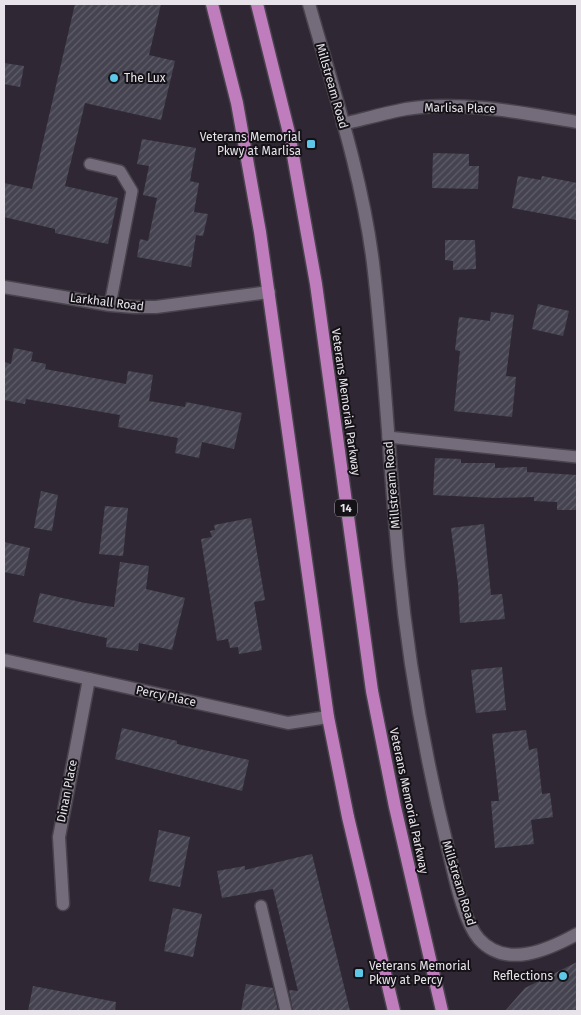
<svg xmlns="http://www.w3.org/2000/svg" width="581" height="1015" viewBox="0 0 581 1015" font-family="'Fira Sans',sans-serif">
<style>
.building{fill:url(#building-hatch)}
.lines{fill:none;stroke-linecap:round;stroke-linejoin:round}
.lane-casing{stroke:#49434d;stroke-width:14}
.street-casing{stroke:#49434d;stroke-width:15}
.primary-casing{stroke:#49434d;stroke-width:15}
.lane{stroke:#746c7a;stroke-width:11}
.street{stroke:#746c7a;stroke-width:12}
.primary{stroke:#c07dbe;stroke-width:12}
.poi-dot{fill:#5cc7e7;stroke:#151217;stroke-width:2}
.labels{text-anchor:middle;stroke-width:4;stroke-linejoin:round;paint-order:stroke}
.shield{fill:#151217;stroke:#a9a4ab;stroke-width:1}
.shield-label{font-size:11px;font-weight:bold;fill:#e8e3eb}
.poi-label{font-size:12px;fill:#e8e3eb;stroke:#151217;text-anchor:start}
.street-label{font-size:12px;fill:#e8e3eb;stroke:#151217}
</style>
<defs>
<pattern id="building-hatch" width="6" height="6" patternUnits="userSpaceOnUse" patternTransform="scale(1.25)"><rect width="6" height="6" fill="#454350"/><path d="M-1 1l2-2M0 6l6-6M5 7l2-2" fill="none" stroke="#605e69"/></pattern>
</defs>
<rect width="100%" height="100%" fill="#2f2834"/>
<g class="building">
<path d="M75,4H161L149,55L175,61L161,120L85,103L65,186L118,198L108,244L55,233V229L4,217V183L32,189Z"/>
<path d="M4,63L24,66L20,87L4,84Z"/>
<path d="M142,139L196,148L190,181L199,183L194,212L208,214L203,236L196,235L191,267L137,257L140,239L148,241L157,198L143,195L149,166L137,164Z"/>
<path d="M433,153L469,154V166H479L478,189L432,188Z"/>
<path d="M518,176L541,180L542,176L577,183V220L512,208Z"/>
<path d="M445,240H475L476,269L453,270V261L445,260Z"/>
<path d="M538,304L569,311L563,336L532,329Z"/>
<path d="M491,312L514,315L506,376L516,377L512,417L454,411L460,351L455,350L459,317L490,321Z"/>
<path d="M14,348L33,352L31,361L46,364L45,369L126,384L128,371L153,375L149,401L185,407L186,402L242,413L234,449L202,442L199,458L175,453L178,438L118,427L120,415L26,399L25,404L4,400V362L11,364Z"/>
<path d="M435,458L461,459V463H495V468L527,467V472L577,475V510H557V502L534,501V497L495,498L433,495Z"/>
<path d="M41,491L58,495L52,531L34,528Z"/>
<path d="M105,506L128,508L123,556L99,554Z"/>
<path d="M251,518L265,600L254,602L262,650L239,654L238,647L230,648L228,639L217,641L201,539L212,537L210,531L215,530L214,525Z"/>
<path d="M484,524L491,595L502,594L505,619L460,623L458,584L451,528Z"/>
<path d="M4,542L30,548L24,576L4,572Z"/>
<path d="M120,562L149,566L146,589L185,598L172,650L139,643L138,651L106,647L107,638L33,622L40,593L85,603L114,607Z"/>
<path d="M502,667L506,710L476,713L471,670Z"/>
<path d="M122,728L177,741V744L249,760L242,791L115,759Z"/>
<path d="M526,730L529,750L537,748L542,794L550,793L553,817L531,820L534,844L495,848L491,801H499L492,734Z"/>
<path d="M159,830L190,837L180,887L149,881Z"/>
<path d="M312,854L350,1011H293L289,990L298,991L273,889L222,898L217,871L245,866V870Z"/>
<path d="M173,908L202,914L193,957L164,951Z"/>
<path d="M577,962V1011H505L525,988Z"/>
<path d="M246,984L273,988L278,1011H241Z"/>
<path d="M33,986L116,1002L115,1011H28Z"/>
</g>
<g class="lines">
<g class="lane-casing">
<g id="lane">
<path d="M90,164L120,171L132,191L110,305"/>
<path d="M388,437L577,457"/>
<path d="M261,906L286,1011"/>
</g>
</g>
<g class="street-casing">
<g id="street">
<path d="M309,4C333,89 362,175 373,263C385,363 389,465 399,566C408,661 425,756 448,849C454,873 463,921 479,939C506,969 548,950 577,934"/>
<path d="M343,124C364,119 385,113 406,109C461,100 523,113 577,122"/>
<path d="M4,287L110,305L134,307H156L269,292"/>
<path d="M4,660L288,723L328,717"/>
<path d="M63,904L59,837L89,679"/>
</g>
</g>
<g class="primary-casing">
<g id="primary">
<path d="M212,4L237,103L260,232L328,717L348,817L394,1011"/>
<path d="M257,4L289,133L316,284L372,691L395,807L442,1011"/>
</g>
</g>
<use href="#lane" class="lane"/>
<use href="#street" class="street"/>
<use href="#primary" class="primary"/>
</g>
<g class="poi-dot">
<circle cx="114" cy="78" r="5"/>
<rect x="306" y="139" width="10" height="10" rx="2.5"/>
<rect x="354" y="968" width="10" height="10" rx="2.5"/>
<circle cx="563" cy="976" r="5"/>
</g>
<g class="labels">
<rect class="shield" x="335" y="499.5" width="22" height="17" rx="4"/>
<g class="shield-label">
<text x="346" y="512">14</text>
</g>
<g class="poi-label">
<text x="124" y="82">The Lux</text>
<text x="301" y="141" text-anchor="end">Veterans Memorial<tspan x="301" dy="14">Pkwy at Marlisa</tspan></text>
<text x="369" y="970">Veterans Memorial<tspan x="369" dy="14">Pkwy at Percy</tspan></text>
<text x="553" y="980" text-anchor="end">Reflections</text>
</g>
<g class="street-label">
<text transform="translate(332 86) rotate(74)" y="4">Millstream Road</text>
<text transform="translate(460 108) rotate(1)" y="4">Marlisa Place</text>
<text transform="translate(107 302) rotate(7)" y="4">Larkhall Road</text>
<text transform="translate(346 402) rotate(82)" y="4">Veterans Memorial Parkway</text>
<text transform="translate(392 485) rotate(-95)" y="4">Millstream Road</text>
<text transform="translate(166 696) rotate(12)" y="4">Percy Place</text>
<text transform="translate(67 791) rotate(-79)" y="4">Dinan Place</text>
<text transform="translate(409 801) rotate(78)" y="4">Veterans Memorial Parkway</text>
<text transform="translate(459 883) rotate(73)" y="4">Millstream Road</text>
</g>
</g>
<rect width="581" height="1015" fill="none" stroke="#e8e3eb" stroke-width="10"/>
</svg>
